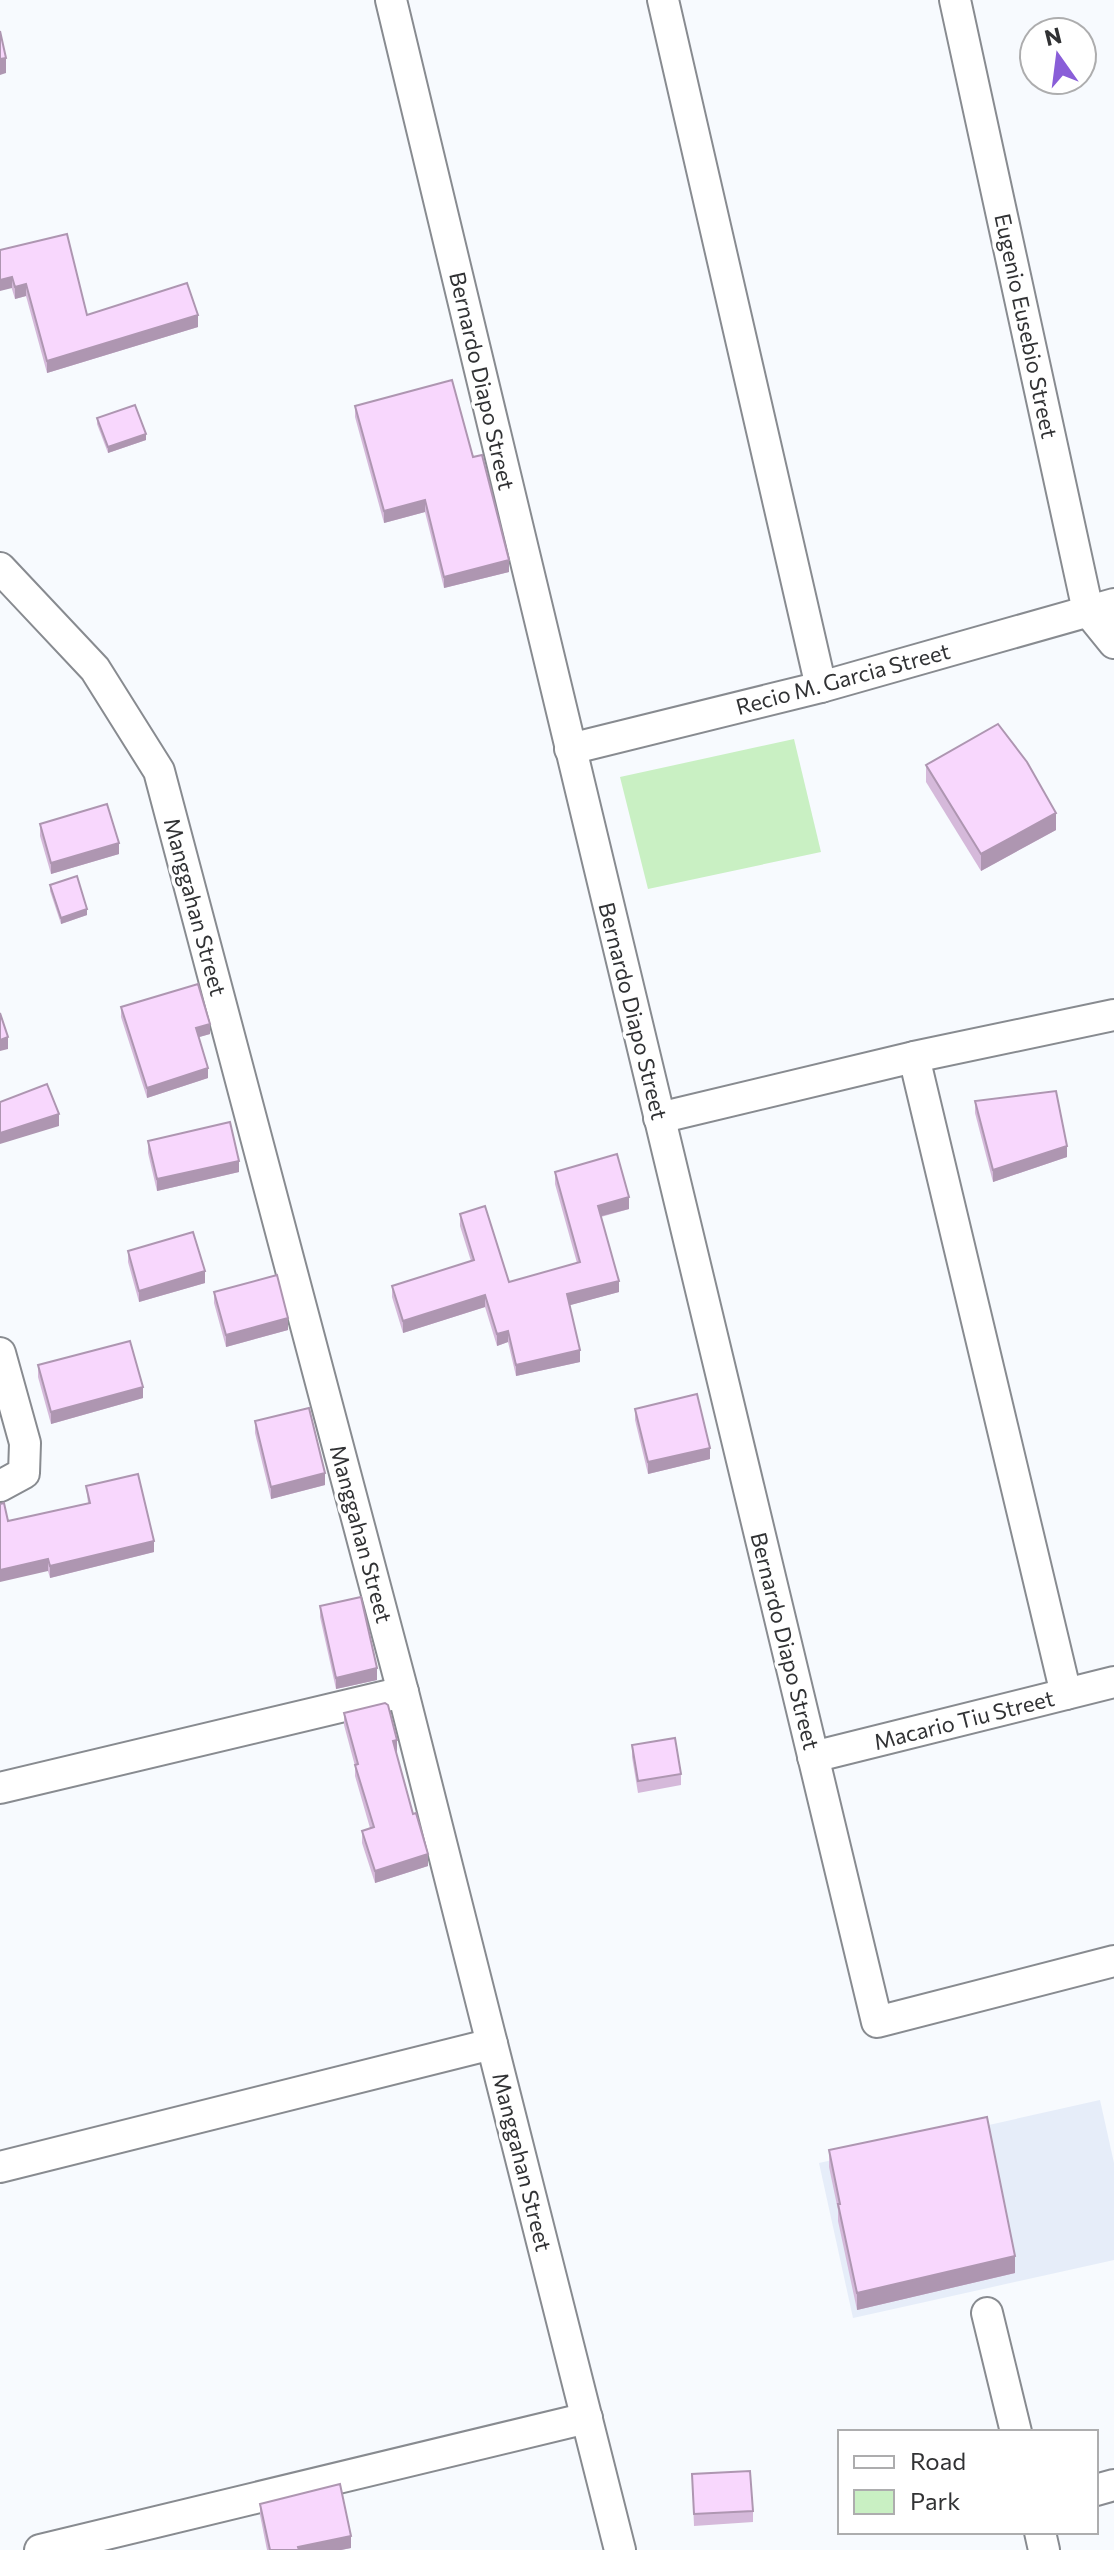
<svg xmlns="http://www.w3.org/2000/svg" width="1114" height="2550" viewBox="0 0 1114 2550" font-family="Commissioner,sans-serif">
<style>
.built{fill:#e6edf9}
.green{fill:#c9f0c3}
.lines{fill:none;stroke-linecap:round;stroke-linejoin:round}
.street-casing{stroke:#888b90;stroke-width:34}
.street{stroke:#fff;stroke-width:30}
.wall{fill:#d5b9da}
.shaded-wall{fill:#ae96b1}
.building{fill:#f8d7fd;stroke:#ae96b1;stroke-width:2}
.labels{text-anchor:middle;stroke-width:7;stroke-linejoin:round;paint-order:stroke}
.street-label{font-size:22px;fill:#313234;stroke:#fff}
</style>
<rect width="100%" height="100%" fill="#f7fafe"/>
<path class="built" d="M1100,2100L1114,2163V2260L853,2318L819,2163Z"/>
<path class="green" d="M794,739L821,852L648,889L620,777Z"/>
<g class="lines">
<g class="street-casing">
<g id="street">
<path d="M391,0L877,2022L1114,1961"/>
<path d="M663,0L821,687"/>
<path d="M955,0L1088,611L1114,643"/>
<path d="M0,568L95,669L159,771L403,1692L620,2550"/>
<path d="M570,749L821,687L1114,604"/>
<path d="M914,1057L1066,1694"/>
<path d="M659,1118L914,1057L1114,1015"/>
<path d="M0,1353L25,1443L24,1473L0,1486"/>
<path d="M813,1757L1114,1682"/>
<path d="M0,1788L403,1692"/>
<path d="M0,2167L492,2044"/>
<path d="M987,2313L1016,2432"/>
<path d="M1096,2490L1114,2485"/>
<path d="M1040,2532L1044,2550"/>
<path d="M40,2550L587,2418"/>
</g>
</g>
<use href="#street" class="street"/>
</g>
<g class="wall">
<path d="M0,250L87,315L198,327L47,373L26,296L15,299Z"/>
<path d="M355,406L473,457L509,572L444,588L425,512L384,523L355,417Z"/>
<path d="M97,418L146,440L108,453L97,424Z"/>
<path d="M926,765L1056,830L981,871L926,782Z"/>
<path d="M40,824L119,854L51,874L40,836Z"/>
<path d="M50,885L87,915L61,924L50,891Z"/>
<path d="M121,1007L210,1034L199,1037L208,1078L147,1098L121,1017Z"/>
<path d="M975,1101L1067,1157L993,1182L975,1113Z"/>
<path d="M148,1141L239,1172L157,1191L148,1153Z"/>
<path d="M555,1172L629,1209L601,1217L619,1292L570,1305L580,1362L516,1376L508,1342L497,1346L485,1307L403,1333L392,1297V1286L471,1261L460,1226V1214L509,1282L577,1263L555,1184Z"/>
<path d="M128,1251L205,1283L139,1302L128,1262Z"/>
<path d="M214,1292L288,1330L226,1347L214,1303Z"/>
<path d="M38,1365L143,1398L51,1424L38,1377Z"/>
<path d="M635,1409L710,1459L648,1474L635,1420Z"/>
<path d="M255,1421L325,1485L271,1499L255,1433Z"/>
<path d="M86,1486L154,1552L50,1578L48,1571L8,1521L88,1503Z"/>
<path d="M320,1606L377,1680L336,1689L320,1617Z"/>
<path d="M344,1713L397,1752H396L428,1866L375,1883L362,1843V1831L370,1828L355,1776V1766L344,1725Z"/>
<path d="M632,1745L681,1774V1785L638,1793L632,1757Z"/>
<path d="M829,2150L1015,2273L857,2310L838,2221V2210L829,2167Z"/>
<path d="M692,2474L753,2511V2522L694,2526Z"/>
<path d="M260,2504L351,2548L341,2550H267L260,2515Z"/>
</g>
<g class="shaded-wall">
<path d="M6,58V73L0,75V59Z"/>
<path d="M12,277V288L0,291V280Z"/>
<path d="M26,284V296L15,299V287Z"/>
<path d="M198,315V327L47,373V361Z"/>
<path d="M146,434V440L108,453V447Z"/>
<path d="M425,500V512L384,523V511Z"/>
<path d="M509,560V572L444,588V577Z"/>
<path d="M1056,813V830L981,871V854Z"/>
<path d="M119,843V854L51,874V863Z"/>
<path d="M87,909V915L61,924V918Z"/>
<path d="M210,1024V1034L196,1038V1028Z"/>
<path d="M8,1037V1049L0,1051V1040Z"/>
<path d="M208,1068V1078L147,1098V1088Z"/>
<path d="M59,1114V1126L0,1144V1133Z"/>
<path d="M1067,1146V1157L993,1182V1170Z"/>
<path d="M239,1161V1172L157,1191V1179Z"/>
<path d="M629,1197V1209L598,1217V1206Z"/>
<path d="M205,1271V1283L139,1302V1291Z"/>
<path d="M619,1281V1292L567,1306V1294Z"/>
<path d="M485,1295V1307L403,1333V1321Z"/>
<path d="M288,1318V1330L226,1347V1335Z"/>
<path d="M508,1331V1342L497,1346V1334Z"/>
<path d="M580,1350V1362L516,1376V1365Z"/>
<path d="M143,1387V1398L51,1424V1412Z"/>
<path d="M710,1448V1459L648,1474V1462Z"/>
<path d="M325,1473V1485L271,1499V1487Z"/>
<path d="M154,1541V1552L50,1578V1566Z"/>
<path d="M48,1559V1571L0,1582V1570Z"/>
<path d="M377,1668V1680L336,1689V1678Z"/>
<path d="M397,1740V1752L393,1753V1741Z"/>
<path d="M428,1854V1866L375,1883V1871Z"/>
<path d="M1015,2256V2273L857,2310V2293Z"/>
<path d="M351,2536V2548L341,2550H298V2547Z"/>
</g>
<g class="building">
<path d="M0,31L6,58L0,59Z"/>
<path d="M67,234L87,315L187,283L198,315L47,361L26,284L15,287L12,277L0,280V250Z"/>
<path d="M452,380L473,457L482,455L509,560L444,577L425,500L384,511L355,406Z"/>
<path d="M135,405L146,434L108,447L97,418Z"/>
<path d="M998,724L1027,762L1056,813L981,854L926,765Z"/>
<path d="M107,804L119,843L51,863L40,824Z"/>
<path d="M77,876L87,909L61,918L50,885Z"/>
<path d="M198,984L210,1024L196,1028L208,1068L147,1088L121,1007Z"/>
<path d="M0,1013L8,1037L0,1040Z"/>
<path d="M47,1084L59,1114L0,1133V1102Z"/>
<path d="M1056,1091L1067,1146L993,1170L975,1101Z"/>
<path d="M230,1122L239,1161L157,1179L148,1141Z"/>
<path d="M617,1154L629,1197L598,1206L619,1281L567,1294L580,1350L516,1365L508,1331L497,1334L485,1295L403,1321L392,1286L474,1260L460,1214L485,1206L509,1282L580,1262L555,1172Z"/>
<path d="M193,1232L205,1271L139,1291L128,1251Z"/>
<path d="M277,1275L288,1318L226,1335L214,1292Z"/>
<path d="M130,1341L143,1387L51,1412L38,1365Z"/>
<path d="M697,1394L710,1448L648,1462L635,1409Z"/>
<path d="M309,1408L325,1473L271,1487L255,1421Z"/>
<path d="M138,1474L154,1541L50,1566L48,1559L0,1570V1504L4,1503L8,1521L90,1503L86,1486Z"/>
<path d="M361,1597L377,1668L336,1678L320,1606Z"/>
<path d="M385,1703L388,1705L397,1740L393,1741L413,1814L416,1813L428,1854L375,1871L362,1831L374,1827L355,1765L358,1764L344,1713Z"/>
<path d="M675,1738L681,1774L638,1781L632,1745Z"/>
<path d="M987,2117L1015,2256L857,2293L838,2204H840L829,2150Z"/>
<path d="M750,2471L753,2511L694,2514L692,2474Z"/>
<path d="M340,2484L351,2536L298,2547L299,2550H270L260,2504Z"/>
</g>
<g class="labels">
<g class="street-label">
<text transform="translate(1026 326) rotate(78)" y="8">Eugenio Eusebio Street</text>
<text transform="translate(482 381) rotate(77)" y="8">Bernardo Diapo Street</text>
<text transform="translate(843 679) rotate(-15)" y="8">Recio M. Garcia Street</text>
<text transform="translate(195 907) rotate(75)" y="8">Manggahan Street</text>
<text transform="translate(633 1011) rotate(76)" y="8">Bernardo Diapo Street</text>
<text transform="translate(361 1534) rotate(75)" y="8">Manggahan Street</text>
<text transform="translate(785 1641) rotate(76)" y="8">Bernardo Diapo Street</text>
<text transform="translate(964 1720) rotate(-14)" y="8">Macario Tiu Street</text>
<text transform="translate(522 2162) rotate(76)" y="8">Manggahan Street</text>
</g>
</g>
<rect x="838" y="2430" width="260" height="104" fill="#ffffff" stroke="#adadae" stroke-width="2"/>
<rect x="854" y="2456" width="40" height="12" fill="#ffffff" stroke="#adadae" stroke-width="2"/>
<text x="910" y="2470" font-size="24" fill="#313234">Road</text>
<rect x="854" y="2490" width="40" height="24" fill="#c9f0c3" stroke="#adadae" stroke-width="2"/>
<text x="910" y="2510" font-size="24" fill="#313234">Park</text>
<g transform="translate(1058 56) rotate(346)"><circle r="38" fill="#ffffff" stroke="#adadae" stroke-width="2"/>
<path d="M0-6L14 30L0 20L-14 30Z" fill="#895ed8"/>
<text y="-12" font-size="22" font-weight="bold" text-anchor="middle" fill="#313234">N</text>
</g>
</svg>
